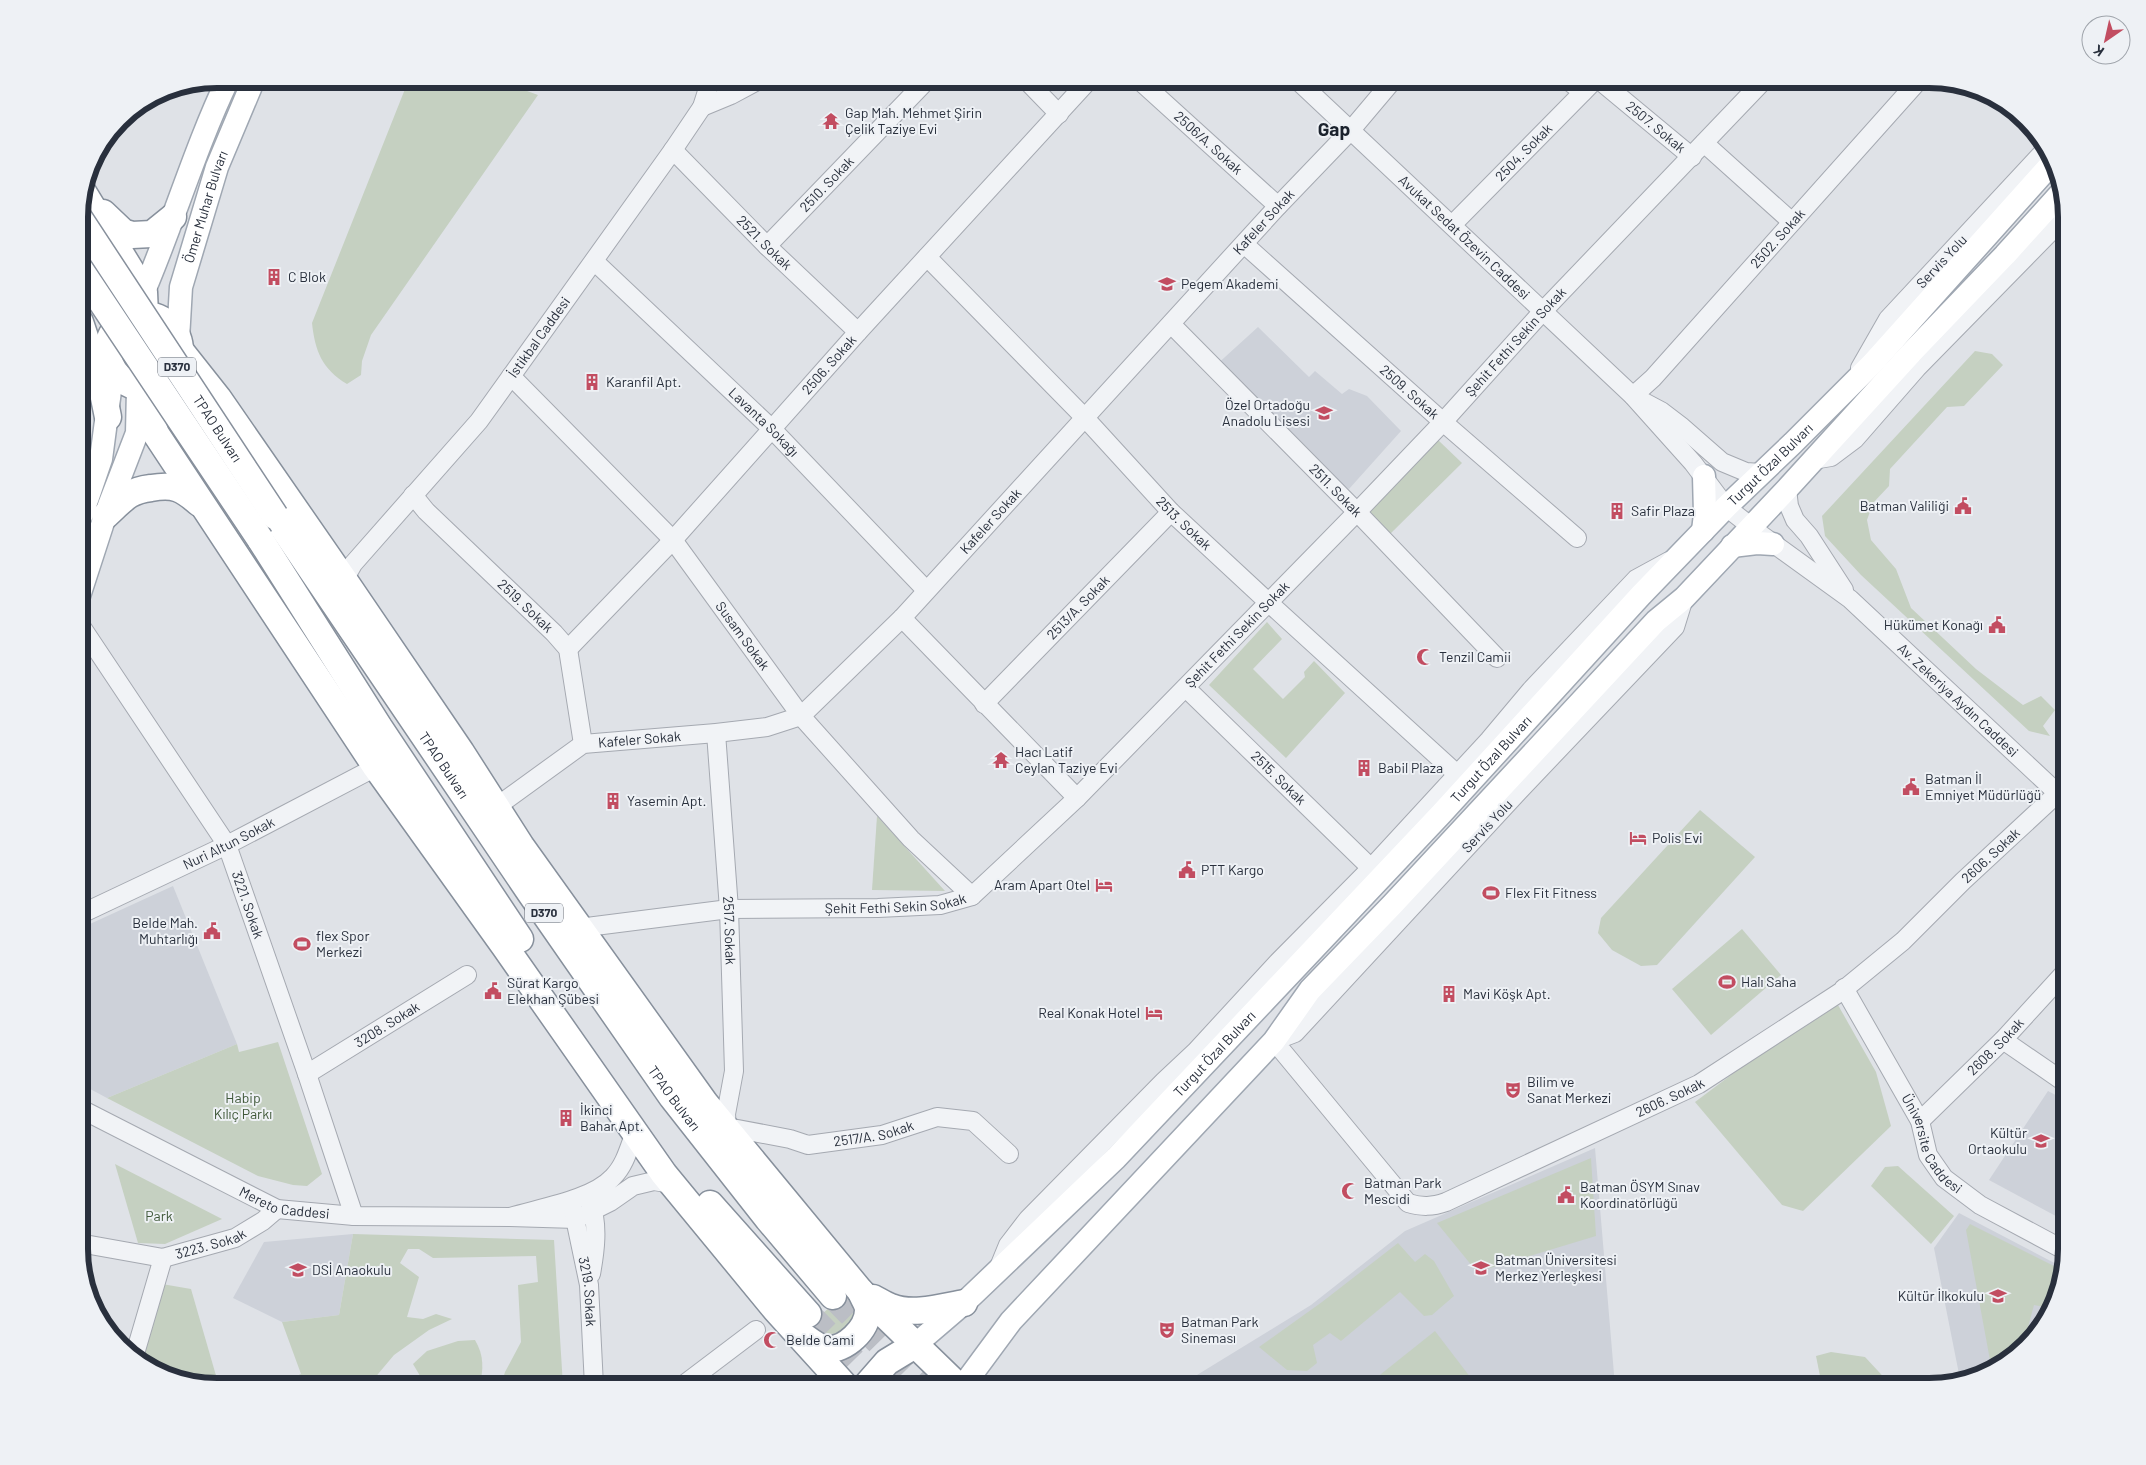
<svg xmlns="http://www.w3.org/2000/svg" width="2146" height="1465" viewBox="0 0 2146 1465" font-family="Barlow,sans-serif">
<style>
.built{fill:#cdd1d9}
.green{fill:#c5d0c1}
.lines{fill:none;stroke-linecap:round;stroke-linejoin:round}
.highway-tunnel{stroke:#bbbec5;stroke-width:26;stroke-dasharray:26 13;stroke-linecap:butt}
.minor-casing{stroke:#a5a9b1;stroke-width:20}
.major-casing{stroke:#9fa7b2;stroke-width:25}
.highway-casing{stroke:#87909c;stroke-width:29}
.minor{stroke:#f1f3f6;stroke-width:18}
.major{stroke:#fff;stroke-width:22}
.highway{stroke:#fff;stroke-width:26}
.highway-bridge-casing{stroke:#87909c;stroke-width:29;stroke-linecap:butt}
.highway-bridge{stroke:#fff;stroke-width:26}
.labels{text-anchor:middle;stroke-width:4;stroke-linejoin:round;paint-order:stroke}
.shield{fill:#eef1f5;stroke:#646a74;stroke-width:1}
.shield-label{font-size:12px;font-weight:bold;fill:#29303d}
.poi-label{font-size:14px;fill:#29303d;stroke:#eef1f5;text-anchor:start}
.street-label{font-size:14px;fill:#29303d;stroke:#eef1f5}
.park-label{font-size:14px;fill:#3e5738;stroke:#eef1f5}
.district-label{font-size:19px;font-weight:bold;fill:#1b222d;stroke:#eef1f5}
.rim{fill:none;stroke:#29303d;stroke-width:6}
</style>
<rect width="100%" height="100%" fill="#dfe2e7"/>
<g class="built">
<path d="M1258,327L1309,377L1315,371L1342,394L1349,389L1367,396L1401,431L1349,489L1342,485L1214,367Z"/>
<path d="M173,886L237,1044L107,1098L79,1083V929Z"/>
<path d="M2048,1091L2067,1101V1222L1989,1180Z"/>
<path d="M1595,1148L1615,1386H1179L1311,1305L1405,1231Z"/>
<path d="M1959,1213L2062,1267L2044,1325L1991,1372L1960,1379L1934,1248Z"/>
<path d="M353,1234L339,1315L282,1322L233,1298L264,1242Z"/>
</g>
<g class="green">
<path d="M409,79H494L538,95L371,335L362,361L361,375L347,384C322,369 315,351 312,323Z"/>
<path d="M1975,351L1992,354L2003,365L1964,406L1947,407L1890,469L1889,486L1873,503L1867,520L1871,540L1896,569L1911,608L1976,669L2023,705L2041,696L2055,710L2043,726L2050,736L2029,731L1861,575L1825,536L1822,516Z"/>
<path d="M1438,440L1462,463L1387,537L1365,513Z"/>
<path d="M1267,622L1282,639L1253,669L1283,699L1305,677L1304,672L1314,661L1345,693L1286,758L1209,685Z"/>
<path d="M1700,810L1755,857L1657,965L1641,966L1612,950L1598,933L1601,918Z"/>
<path d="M877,816L945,891L872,890Z"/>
<path d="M1742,929L1781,975L1711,1035L1672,989Z"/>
<path d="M1838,1005L1876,1072L1891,1126L1803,1211L1782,1205L1695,1102L1739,1069Z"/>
<path d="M278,1042L322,1174L307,1186L293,1185L258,1176L107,1098L237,1044L239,1052Z"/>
<path d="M1591,1158L1596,1236L1477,1272L1437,1223Z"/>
<path d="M115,1164L222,1219L165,1244L138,1243Z"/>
<path d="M1898,1166L1954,1216L1931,1244L1871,1186L1885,1167Z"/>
<path d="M1970,1224L2056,1267L2052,1284L2056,1286L2049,1308L2034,1305L2024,1342L1992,1371L1966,1230Z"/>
<path d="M353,1234L554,1240L563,1386H501L505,1372L521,1342L518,1285L538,1282L536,1256L433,1258L419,1249H408L400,1263L419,1277L407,1317L423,1319L436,1314L452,1319L429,1330L394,1355L368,1386H285L283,1382L301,1374L282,1322L339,1315Z"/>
<path d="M1398,1243L1415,1262L1425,1254L1434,1261L1454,1296L1432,1315L1424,1316L1400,1292L1341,1341L1330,1333L1313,1345L1317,1363L1307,1371L1287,1370L1259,1347L1322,1302Z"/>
<path d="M162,1284L191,1289L219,1386L142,1364Z"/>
<path d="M851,1289L856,1315C843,1335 829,1340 808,1326Z"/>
<path d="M1435,1331L1477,1386H1366Z"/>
<path d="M475,1340C484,1355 484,1370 479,1386H426L413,1364L427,1351L458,1341Z"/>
<path d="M1831,1352L1865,1357L1892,1386H1822L1816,1356Z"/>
</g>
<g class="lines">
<g class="highway-tunnel">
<path d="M833,1296L922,1386"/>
<path d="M808,1314L878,1386"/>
</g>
<g class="minor-casing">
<g id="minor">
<path d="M1025,79L1059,114"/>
<path id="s1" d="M1138,79L1278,206"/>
<path id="s2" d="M1296,79L1633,396L1693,463L1726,507L1763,536L1850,599L2067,802"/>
<path d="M1566,79L1583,92"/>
<path id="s3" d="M1598,79L1692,157"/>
<path d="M702,107L731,95L761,79"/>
<path d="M1704,143L1792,222"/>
<path id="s4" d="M673,150L767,246L858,332"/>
<path id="s5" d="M1452,225L1596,79"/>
<path id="s6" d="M1244,244L1443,422L1577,538"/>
<path id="s7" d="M767,246L928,79"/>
<path id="s8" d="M927,257L1086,419L1171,512L1268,602L1457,774"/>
<path id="s9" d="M594,261L771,428L926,590"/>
<path id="s10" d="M1171,324L1357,512L1497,658"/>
<path id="s11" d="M1860,368L1888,319L2047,148"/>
<path id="s12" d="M511,376L673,540L801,716L911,839L972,896"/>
<path id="s13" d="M1633,396L1653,378L1920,79"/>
<path d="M1644,402L1661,411L1682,427L1722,462L1746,472L1761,473"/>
<path d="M1813,460L1831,457L1855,439L1917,368L2067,215"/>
<path d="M1787,489L1789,506L1795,520L1809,536L1844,590"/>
<path id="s14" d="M413,495L426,511L554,633L568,649L583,744"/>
<path id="s15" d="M344,580L353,564L479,421L673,150L702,107L711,79"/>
<path id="s16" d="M1684,598L1675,627L1518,792L1295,1033L1274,1041L1408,1203C1422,1207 1432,1207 1446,1202L1699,1084L1842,991L1903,941L1963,881L2058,793"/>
<path d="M902,618L1077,798"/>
<path id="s17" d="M79,623L227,845L307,1074L354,1216"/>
<path id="s18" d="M568,649L673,540L858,332L1090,79"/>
<path id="s19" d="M1186,688L1371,868"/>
<path id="s20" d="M984,704L1171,512"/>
<path id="s21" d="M716,733L729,909L734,1071L726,1114L727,1127L790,1139L808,1145L882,1135L937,1117L973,1121L1009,1154"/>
<path id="s22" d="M496,807L583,744L716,733L767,727L801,716L902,618L1278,206L1351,130L1394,79"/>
<path id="s23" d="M79,915L227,845L376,767"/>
<path id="s24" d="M579,928L729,909L878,908L940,905L972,896L1077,798L1357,512L1443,422L1543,311L1765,79"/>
<path id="s25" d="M1844,988L1920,1121L1928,1155L1944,1178L1980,1205L2066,1251"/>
<path d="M2003,1040L2067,1084"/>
<path id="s26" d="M307,1074L467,975"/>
<path id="s27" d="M79,1108L277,1209L354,1216L510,1217"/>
<path id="s28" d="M1920,1121L2003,1040L2067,970"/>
<path d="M635,1132C629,1148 625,1165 613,1177C592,1200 539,1208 510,1217L576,1219L610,1202L633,1186L654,1181L672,1184"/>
<path d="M590,1202C599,1224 595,1252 591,1274"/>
<path id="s29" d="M573,1209L589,1285L594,1386"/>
<path id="s30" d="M79,1243L163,1258L235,1238L263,1221L277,1209"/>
<path d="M999,1267L1008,1245L1028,1219L1164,1081L1196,1051L1277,963L1371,868L1489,740L1531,690L1636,579L1669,561"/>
<path d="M134,1357L163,1258"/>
<path d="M682,1386L756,1330"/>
</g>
</g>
<g class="major-casing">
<g id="major">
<path d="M138,305C171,231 193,152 228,79"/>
<path id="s31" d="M178,339L181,287L217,167L254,79"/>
<path d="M79,523L101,459L113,368"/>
<path d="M1703,531L1705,514L1704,476"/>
<path d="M1732,546L1757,543L1773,544"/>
<path d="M79,596L105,516L137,433L138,389"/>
<path id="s32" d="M915,1345L964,1303L1116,1158L1441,814L1641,595L1726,507L1793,443L1872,364L2054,161"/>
<path d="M963,1386L1011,1321L1274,1041L1310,990L1392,905L1656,621L1684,598L1787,489L1911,353L2005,255L2062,192"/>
</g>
</g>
<g class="highway-casing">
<g id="highway">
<path d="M83,192L144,292L145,315"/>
<path d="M103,213L123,232L132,235L152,234L173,217"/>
<circle cx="144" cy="351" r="36"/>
<path d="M80,322L102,388L108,417"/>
<path d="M180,350L218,398L344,580L461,752L521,846L705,1103L861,1292L958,1386"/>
<path d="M138,387L156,434L376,767L505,947L664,1174L776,1310L845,1386"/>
<path d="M105,516C113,509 120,501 129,495C135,491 143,489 151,488C174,484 182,488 199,503"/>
<path id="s33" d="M275,516L531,894L672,1097L768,1219L833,1296"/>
<path d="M260,539L379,727L520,939"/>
<path d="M710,1204L808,1314"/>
<path d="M873,1298C879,1301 885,1305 891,1307C913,1316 942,1307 964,1303"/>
<path d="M802,1335C809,1340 817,1347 826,1349C845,1351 868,1329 868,1310C868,1304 863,1298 861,1292"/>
<path d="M866,1386L887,1362L915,1345"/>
</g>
</g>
<use href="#minor" class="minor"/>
<use href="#major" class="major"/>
<use href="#highway" class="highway"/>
<g class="highway-bridge-casing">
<g id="highway-bridge">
<path id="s34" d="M79,218L275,516"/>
<path d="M79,268L260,539"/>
</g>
</g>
<use href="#highway-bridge" class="highway-bridge"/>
</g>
<defs>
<g id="temple-bare" transform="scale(1.35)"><path d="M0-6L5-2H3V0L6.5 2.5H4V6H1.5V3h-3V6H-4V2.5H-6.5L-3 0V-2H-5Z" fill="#c24d61" stroke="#eef1f5" stroke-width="2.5" paint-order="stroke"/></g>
<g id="building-bare" transform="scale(1.35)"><path d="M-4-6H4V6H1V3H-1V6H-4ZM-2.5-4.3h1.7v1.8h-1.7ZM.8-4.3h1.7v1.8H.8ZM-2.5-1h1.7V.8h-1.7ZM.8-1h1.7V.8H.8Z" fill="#c24d61" stroke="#eef1f5" stroke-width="2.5" paint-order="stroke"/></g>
<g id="school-bare" transform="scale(1.35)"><path d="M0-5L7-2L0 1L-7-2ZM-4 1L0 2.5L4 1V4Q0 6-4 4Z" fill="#c24d61" stroke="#eef1f5" stroke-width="2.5" paint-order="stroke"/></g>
<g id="civic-bare" transform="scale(1.35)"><path d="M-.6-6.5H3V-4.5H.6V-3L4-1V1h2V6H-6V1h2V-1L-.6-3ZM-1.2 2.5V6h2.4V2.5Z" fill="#c24d61" stroke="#eef1f5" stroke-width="2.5" paint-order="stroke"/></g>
<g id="mosque-bare" transform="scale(1.35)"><path d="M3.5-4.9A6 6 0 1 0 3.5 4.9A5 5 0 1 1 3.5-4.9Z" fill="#c24d61" stroke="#eef1f5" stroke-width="2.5" paint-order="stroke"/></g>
<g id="hotel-bare" transform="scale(1.35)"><path d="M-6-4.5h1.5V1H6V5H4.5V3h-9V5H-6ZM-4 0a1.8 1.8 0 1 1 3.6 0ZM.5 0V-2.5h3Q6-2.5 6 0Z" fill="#c24d61" stroke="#eef1f5" stroke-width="2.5" paint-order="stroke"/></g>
<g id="stadium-bare" transform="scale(1.35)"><path d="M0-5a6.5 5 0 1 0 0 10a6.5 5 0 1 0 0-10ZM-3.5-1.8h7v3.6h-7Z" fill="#c24d61" stroke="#eef1f5" stroke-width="2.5" paint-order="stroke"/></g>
<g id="theatre-bare" transform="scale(1.35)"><path d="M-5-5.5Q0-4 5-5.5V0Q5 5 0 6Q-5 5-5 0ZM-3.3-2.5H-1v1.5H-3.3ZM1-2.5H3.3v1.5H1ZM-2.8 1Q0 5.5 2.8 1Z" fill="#c24d61" stroke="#eef1f5" stroke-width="2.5" paint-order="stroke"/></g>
<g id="university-bare" transform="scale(1.35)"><path d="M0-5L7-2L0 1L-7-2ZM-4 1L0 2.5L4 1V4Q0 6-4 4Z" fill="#c24d61" stroke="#eef1f5" stroke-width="2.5" paint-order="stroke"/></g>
</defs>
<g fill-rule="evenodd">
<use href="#temple-bare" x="831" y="121"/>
<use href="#building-bare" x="274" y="277"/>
<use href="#school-bare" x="1167" y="284"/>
<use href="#building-bare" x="592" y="382"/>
<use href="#school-bare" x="1324" y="413"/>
<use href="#civic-bare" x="1963" y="506"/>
<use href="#building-bare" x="1617" y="511"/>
<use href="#civic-bare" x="1997" y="625"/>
<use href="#mosque-bare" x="1425" y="657"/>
<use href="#temple-bare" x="1001" y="760"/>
<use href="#building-bare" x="1364" y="768"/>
<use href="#civic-bare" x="1911" y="787"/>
<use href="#building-bare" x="613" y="801"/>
<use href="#hotel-bare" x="1638" y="838"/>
<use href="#civic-bare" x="1187" y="870"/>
<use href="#hotel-bare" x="1104" y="885"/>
<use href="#stadium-bare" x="1491" y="893"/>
<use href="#civic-bare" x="212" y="931"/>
<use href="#stadium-bare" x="302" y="944"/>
<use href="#stadium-bare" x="1727" y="982"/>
<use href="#civic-bare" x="493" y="991"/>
<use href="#building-bare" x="1449" y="994"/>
<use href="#hotel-bare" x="1154" y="1013"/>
<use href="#theatre-bare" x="1513" y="1090"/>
<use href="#building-bare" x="566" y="1118"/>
<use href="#school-bare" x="2041" y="1141"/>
<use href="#mosque-bare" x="1350" y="1191"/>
<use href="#civic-bare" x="1566" y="1195"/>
<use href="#university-bare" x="1481" y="1268"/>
<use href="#school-bare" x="298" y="1270"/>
<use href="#school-bare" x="1998" y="1296"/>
<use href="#theatre-bare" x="1167" y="1330"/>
<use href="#mosque-bare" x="772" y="1340"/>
</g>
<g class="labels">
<g class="shield">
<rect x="158" y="357.5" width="38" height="19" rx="4"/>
<rect x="525" y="903.5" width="38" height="19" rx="4"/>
</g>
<g class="shield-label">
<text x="177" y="371">D370</text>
<text x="544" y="917">D370</text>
</g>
<g class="poi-label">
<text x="845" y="118">Gap Mah. Mehmet Şirin<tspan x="845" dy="16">Çelik Taziye Evi</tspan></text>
<text x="288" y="282">C Blok</text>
<text x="1181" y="289">Pegem Akademi</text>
<text x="606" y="387">Karanfil Apt.</text>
<text x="1310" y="410" text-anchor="end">Özel Ortadoğu<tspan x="1310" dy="16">Anadolu Lisesi</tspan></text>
<text x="1949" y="511" text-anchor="end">Batman Valiliği</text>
<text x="1631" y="516">Safir Plaza</text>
<text x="1983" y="630" text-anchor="end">Hükümet Konağı</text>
<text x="1439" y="662">Tenzil Camii</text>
<text x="1015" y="757">Hacı Latif<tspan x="1015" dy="16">Ceylan Taziye Evi</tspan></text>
<text x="1378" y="773">Babil Plaza</text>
<text x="1925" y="784">Batman İl<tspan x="1925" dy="16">Emniyet Müdürlüğü</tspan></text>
<text x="627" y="806">Yasemin Apt.</text>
<text x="1652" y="843">Polis Evi</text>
<text x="1201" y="875">PTT Kargo</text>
<text x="1090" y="890" text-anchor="end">Aram Apart Otel</text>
<text x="1505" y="898">Flex Fit Fitness</text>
<text x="198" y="928" text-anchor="end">Belde Mah.<tspan x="198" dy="16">Muhtarlığı</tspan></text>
<text x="316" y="941">flex Spor<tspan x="316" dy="16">Merkezi</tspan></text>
<text x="1741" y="987">Halı Saha</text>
<text x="507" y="988">Sürat Kargo<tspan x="507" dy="16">Elekhan Şübesi</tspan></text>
<text x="1463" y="999">Mavi Köşk Apt.</text>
<text x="1140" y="1018" text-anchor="end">Real Konak Hotel</text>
<text x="1527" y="1087">Bilim ve<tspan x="1527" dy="16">Sanat Merkezi</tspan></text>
<text x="580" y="1115">İkinci<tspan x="580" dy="16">Bahar Apt.</tspan></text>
<text x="2027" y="1138" text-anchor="end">Kültür<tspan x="2027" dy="16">Ortaokulu</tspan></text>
<text x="1364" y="1188">Batman Park<tspan x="1364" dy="16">Mescidi</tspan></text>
<text x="1580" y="1192">Batman ÖSYM Sınav<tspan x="1580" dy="16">Koordinatörlüğü</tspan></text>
<text x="1495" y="1265">Batman Üniversitesi<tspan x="1495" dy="16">Merkez Yerleşkesi</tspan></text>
<text x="312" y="1275">DSİ Anaokulu</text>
<text x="1984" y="1301" text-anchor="end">Kültür İlkokulu</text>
<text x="1181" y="1327">Batman Park<tspan x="1181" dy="16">Sineması</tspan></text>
<text x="786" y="1345">Belde Cami</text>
</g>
<g class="street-label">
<text dy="5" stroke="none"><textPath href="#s3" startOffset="75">2507. Sokak</textPath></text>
<text dy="5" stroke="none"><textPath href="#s1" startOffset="95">2506/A. Sokak</textPath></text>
<text dy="5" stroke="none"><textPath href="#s5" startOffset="102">2504. Sokak</textPath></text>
<text dy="5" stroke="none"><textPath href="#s7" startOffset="86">2510. Sokak</textPath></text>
<text dy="5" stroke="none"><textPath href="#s31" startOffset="136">Ömer Muhar Bulvarı</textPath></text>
<text dy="5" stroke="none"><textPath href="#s22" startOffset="1005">Kafeler Sokak</textPath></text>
<text dy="5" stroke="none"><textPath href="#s2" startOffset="231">Avukat Sedat Özevin Caddesi</textPath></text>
<text dy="5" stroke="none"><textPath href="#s13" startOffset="214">2502. Sokak</textPath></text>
<text dy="5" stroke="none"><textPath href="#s4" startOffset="130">2521. Sokak</textPath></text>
<text dy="5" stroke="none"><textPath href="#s11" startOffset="135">Servis Yolu</textPath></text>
<text dy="5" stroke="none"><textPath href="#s15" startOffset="312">İstikbal Caddesi</textPath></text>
<text dy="5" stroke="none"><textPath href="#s24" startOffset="1172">Şehit Fethi Sekin Sokak</textPath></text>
<text dy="5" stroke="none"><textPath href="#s18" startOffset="386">2506. Sokak</textPath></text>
<text dy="5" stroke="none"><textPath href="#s6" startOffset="222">2509. Sokak</textPath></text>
<text dy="5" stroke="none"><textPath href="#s9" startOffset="234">Lavanta Sokağı</textPath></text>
<text dy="5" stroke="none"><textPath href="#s34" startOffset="252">TPAO Bulvarı</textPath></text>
<text dy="5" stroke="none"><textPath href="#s32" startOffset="1228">Turgut Özal Bulvarı</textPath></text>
<text dy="5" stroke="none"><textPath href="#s10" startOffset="234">2511. Sokak</textPath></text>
<text dy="5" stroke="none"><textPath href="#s22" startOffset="600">Kafeler Sokak</textPath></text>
<text dy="5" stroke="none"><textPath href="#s8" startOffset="370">2513. Sokak</textPath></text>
<text dy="5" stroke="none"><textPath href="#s14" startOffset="158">2519. Sokak</textPath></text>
<text dy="5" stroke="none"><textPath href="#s20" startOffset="135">2513/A. Sokak</textPath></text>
<text dy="5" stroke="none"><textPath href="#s12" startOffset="349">Susam Sokak</textPath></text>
<text dy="5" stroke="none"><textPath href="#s24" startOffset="768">Şehit Fethi Sekin Sokak</textPath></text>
<text dy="5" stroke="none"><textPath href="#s2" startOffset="910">Av. Zekeriya Aydın Caddesi</textPath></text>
<text dy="5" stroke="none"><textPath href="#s22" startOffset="164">Kafeler Sokak</textPath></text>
<text dy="5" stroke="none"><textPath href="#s32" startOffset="822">Turgut Özal Bulvarı</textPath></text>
<text dy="5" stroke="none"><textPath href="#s33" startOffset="301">TPAO Bulvarı</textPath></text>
<text dy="5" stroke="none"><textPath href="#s19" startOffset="129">2515. Sokak</textPath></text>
<text transform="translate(1487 826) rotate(-47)" y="5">Servis Yolu</text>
<text dy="5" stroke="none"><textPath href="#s23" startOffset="166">Nuri Altun Sokak</textPath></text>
<text dy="5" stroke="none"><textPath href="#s16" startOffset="1509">2606. Sokak</textPath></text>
<text dy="5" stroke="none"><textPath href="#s24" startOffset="318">Şehit Fethi Sekin Sokak</textPath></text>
<text dy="5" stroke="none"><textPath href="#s17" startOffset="330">3221. Sokak</textPath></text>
<text dy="5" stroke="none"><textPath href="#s21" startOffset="198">2517. Sokak</textPath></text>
<text dy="5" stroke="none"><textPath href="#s26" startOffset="94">3208. Sokak</textPath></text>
<text dy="5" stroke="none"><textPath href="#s28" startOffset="106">2608. Sokak</textPath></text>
<text dy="5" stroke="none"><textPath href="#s32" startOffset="418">Turgut Özal Bulvarı</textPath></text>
<text dy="5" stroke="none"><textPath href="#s16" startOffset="1105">2606. Sokak</textPath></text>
<text dy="5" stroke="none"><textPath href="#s33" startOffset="706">TPAO Bulvarı</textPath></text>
<text dy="5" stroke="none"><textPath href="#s21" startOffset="545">2517/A. Sokak</textPath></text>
<text dy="5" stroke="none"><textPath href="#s25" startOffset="180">Üniversite Caddesi</textPath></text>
<text dy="5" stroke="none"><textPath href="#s27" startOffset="228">Mereto Caddesi</textPath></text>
<text dy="5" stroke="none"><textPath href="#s30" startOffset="135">3223. Sokak</textPath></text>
<text dy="5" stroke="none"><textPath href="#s29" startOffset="84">3219. Sokak</textPath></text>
</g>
<g class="park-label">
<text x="243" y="1103">Habip<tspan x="243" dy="16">Kılıç Parkı</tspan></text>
<text x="159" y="1221">Park</text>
</g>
<g class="district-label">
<text x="1334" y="136">Gap</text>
</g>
</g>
<path d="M0 0H2146V1465H0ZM217 88H1929A129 129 0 0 1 2058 217V1249A129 129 0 0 1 1929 1378H217A129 129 0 0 1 88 1249V217A129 129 0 0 1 217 88Z" fill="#eef1f5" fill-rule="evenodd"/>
<path class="rim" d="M217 88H1929A129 129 0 0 1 2058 217V1249A129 129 0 0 1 1929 1378H217A129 129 0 0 1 88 1249V217A129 129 0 0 1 217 88Z"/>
<g transform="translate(2106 40) rotate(214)"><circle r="24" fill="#eef1f5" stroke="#9fa4ab"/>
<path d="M0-4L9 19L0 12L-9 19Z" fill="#c24d61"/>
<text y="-8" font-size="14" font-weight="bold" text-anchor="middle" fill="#29303d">K</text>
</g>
</svg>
